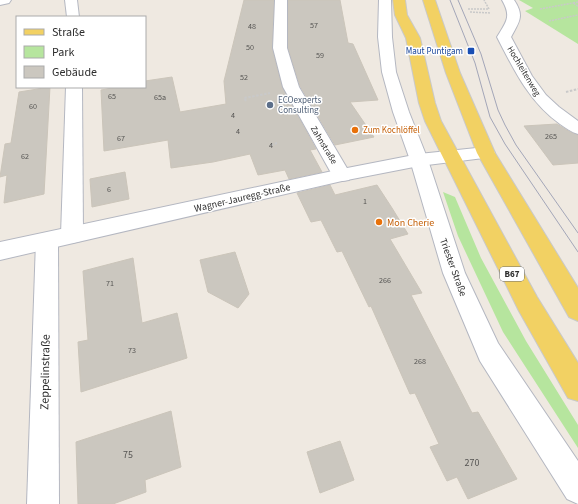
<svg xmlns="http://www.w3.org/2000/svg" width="578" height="504" viewBox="0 0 578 504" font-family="'Source Sans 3',sans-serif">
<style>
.green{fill:#b6e59e}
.building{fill:#cbc7bf;stroke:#cbc5ba}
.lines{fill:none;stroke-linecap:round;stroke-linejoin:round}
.minor-casing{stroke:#b4b7c1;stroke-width:2}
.secondary-casing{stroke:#b4b7c1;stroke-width:2}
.primary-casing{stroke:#c9c9c9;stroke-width:2}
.path-far1{stroke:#c9c9c9;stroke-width:1.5;stroke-dasharray:2 1;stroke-linecap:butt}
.path{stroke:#c9c9c9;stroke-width:2;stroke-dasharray:2.5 1.5;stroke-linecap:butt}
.minor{fill:#fff;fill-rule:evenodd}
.secondary{fill:#fff;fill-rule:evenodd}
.primary{fill:#f2d163;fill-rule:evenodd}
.tram{stroke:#a3a6b8;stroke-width:1}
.transit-dot{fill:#1a4fb4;stroke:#fff;stroke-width:1.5}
.service-dot{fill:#5c6f8a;stroke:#fff;stroke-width:1.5}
.food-dot{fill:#e8710a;stroke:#fff;stroke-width:1.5}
.labels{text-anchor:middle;stroke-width:3;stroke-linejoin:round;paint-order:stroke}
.number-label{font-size:8px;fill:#555452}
.far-transit-label{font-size:9px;fill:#164399;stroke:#fff;text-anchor:end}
.far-street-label{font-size:9px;fill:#2e2e2e;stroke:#fff}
.far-service-label{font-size:9px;fill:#4e5e75;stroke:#fff;text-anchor:start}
.far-food-label{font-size:9px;fill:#c56008;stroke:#fff;text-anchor:start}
.shield{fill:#fff;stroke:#6d6d6d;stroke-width:1}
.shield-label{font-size:9px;font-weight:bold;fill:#2e2e2e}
.street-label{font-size:10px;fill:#2e2e2e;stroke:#fff}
.food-label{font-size:10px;fill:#c56008;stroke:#fff;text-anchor:start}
.near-number-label{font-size:10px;fill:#555452}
.near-street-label{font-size:12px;fill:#2e2e2e;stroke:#fff}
</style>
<rect width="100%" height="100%" fill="#efe9e1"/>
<g class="green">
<path d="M519,0H578V44L525,11L533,8Z"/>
<path d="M443,192L455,197L481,258L526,341L578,425V448L503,332L458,236Z"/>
</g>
<g class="building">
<path d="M244,0H274L272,48L282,87L316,149L310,150L322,172L289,179L285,170L258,175L250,154L213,162L171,168L168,140L104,151L101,90L118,87H145V81L172,77L180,112L226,104L224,81Z"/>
<path d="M288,0H340L348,43L353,44L378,100L350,102L374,137L335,145L300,86L288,48Z"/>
<path d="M50,87L44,194L4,203L7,175L0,177L5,144L11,143L19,92Z"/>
<path d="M557,124L570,132L578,135V163L553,165L524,126Z"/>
<path d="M125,172L129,199L92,207L90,179Z"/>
<path d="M330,185L335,195L377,185L392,208L408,234L390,239L422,293L411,295L472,413L478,412L517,479L468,499L457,477L447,481L430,447L439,444L415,393L410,394L371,306L369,307L342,251L337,252L321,220L311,222L297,193Z"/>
<path d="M235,252L249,294L238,308L208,292L200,260Z"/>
<path d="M133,258L142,323L177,313L187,358L81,392L78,342L88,340L83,271Z"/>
<path d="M171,411L181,467L145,480L146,492L113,504H78L76,442Z"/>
<path d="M340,441L354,480L320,493L307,452Z"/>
</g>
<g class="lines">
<g class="minor-casing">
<g id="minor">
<path d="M0,0H11L9,3L0,5Z"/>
<path d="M65,0H77L79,17H67Z"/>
<path d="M275,0H287V48L299,87L351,175L349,180L342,181L335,180L283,87L273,48Z"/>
<path d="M379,0H391L392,37L396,72L409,112L428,160L465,273L498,343L578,461V504L567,499L480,361L443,273L410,160L393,112L382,72L378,37Z"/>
<path d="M502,0H514C525,16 519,22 511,37L532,76L546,95L559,107L578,121V134C571,132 566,128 560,124C529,102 514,70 497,37C506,22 512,17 502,0Z"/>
<path d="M66,87H82L83,235L80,241L72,243L64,241L61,235Z"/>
<path d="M47,233L55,235L58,241L59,504H27L36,241L39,235Z"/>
</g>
</g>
<g class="secondary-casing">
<path id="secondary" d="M486,147L492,149L495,153L492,157L419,166L342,181L0,260V242L342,169L419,154Z"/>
</g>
<g class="primary-casing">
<g id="primary">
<path d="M393,0H405L407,15L420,38L435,103L441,121L537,297L578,363V401L568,398L519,311L425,121L419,103L406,38L395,15Z"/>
<path d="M423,0H435L460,73L495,153L578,288V321L569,317L477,153L446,73Z"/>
</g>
</g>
<g class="path-far1">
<path d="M578,2L573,3L578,6"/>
<path d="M468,9H489L484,0"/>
<path d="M540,9L573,3"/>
<path d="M470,12L491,13"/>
<path d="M549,21L578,15"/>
</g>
<g class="path">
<path d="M566,92L578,89"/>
<path d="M246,101L244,98L270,93"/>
<path d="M271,145L277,143"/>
</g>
<use href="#minor" class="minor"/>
<use href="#secondary" class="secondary"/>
<use href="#primary" class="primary"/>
<g class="tram">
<path d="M450,0L475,63L490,117L505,144L578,252"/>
<path d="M458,0L481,54L498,110L505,125L516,145L578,233"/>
</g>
</g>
<rect class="transit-dot" x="467" y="47" width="8" height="8" rx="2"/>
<circle class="service-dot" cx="270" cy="105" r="4"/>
<g class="food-dot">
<circle cx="355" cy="130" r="4"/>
<circle cx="379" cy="222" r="4"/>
</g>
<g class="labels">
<g class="number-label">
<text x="314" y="28">57</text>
<text x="252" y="29">48</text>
<text x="250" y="50">50</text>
<text x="320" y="58">59</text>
<text x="244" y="80">52</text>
<text x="112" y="99">65</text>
<text x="160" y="100">65a</text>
<text x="33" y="109">60</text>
<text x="233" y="118">4</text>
<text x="238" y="134">4</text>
<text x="551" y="139">265</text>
<text x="121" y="141">67</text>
<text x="271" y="148">4</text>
<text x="25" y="159">62</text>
<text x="109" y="192">6</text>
<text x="365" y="204">1</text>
<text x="385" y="283">266</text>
<text x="110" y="286">71</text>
<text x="132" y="353">73</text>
<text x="420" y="364">268</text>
</g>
<g class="far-transit-label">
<text x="463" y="54">Maut Puntigam</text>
</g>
<g class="far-street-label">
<text transform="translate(524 71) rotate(59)" y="3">Hochleitenweg</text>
<text transform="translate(324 145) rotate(59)" y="3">Zahnstraße</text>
</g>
<g class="far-service-label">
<text x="278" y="103">ECOexperts<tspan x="278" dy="10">Consulting</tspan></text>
</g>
<g class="far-food-label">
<text x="363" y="133">Zum Kochlöffel</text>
</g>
<rect class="shield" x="500" y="267" width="24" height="14" rx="3"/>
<g class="shield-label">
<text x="512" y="277">B67</text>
</g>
<g class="street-label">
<text transform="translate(242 197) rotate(-13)" y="4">Wagner-Jauregg-Straße</text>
<text transform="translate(454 267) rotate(70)" y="4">Triester Straße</text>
</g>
<g class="food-label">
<text x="387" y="226">Mon Cherie</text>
</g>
<g class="near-number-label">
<text x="128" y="458">75</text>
<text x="472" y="466">270</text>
</g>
<g class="near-street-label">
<text transform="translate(45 372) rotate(-89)" y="4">Zeppelinstraße</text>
</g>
</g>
<rect x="16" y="16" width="130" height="72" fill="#ffffff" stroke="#ababab"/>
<rect x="24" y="29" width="20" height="6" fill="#f2d163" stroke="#ababab"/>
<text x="52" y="36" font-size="12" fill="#2e2e2e">Straße</text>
<rect x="24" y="46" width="20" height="12" fill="#b6e59e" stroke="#ababab"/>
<text x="52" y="56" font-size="12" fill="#2e2e2e">Park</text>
<rect x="24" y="66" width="20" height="12" fill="#cbc7bf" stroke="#ababab"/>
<text x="52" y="76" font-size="12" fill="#2e2e2e">Gebäude</text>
</svg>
